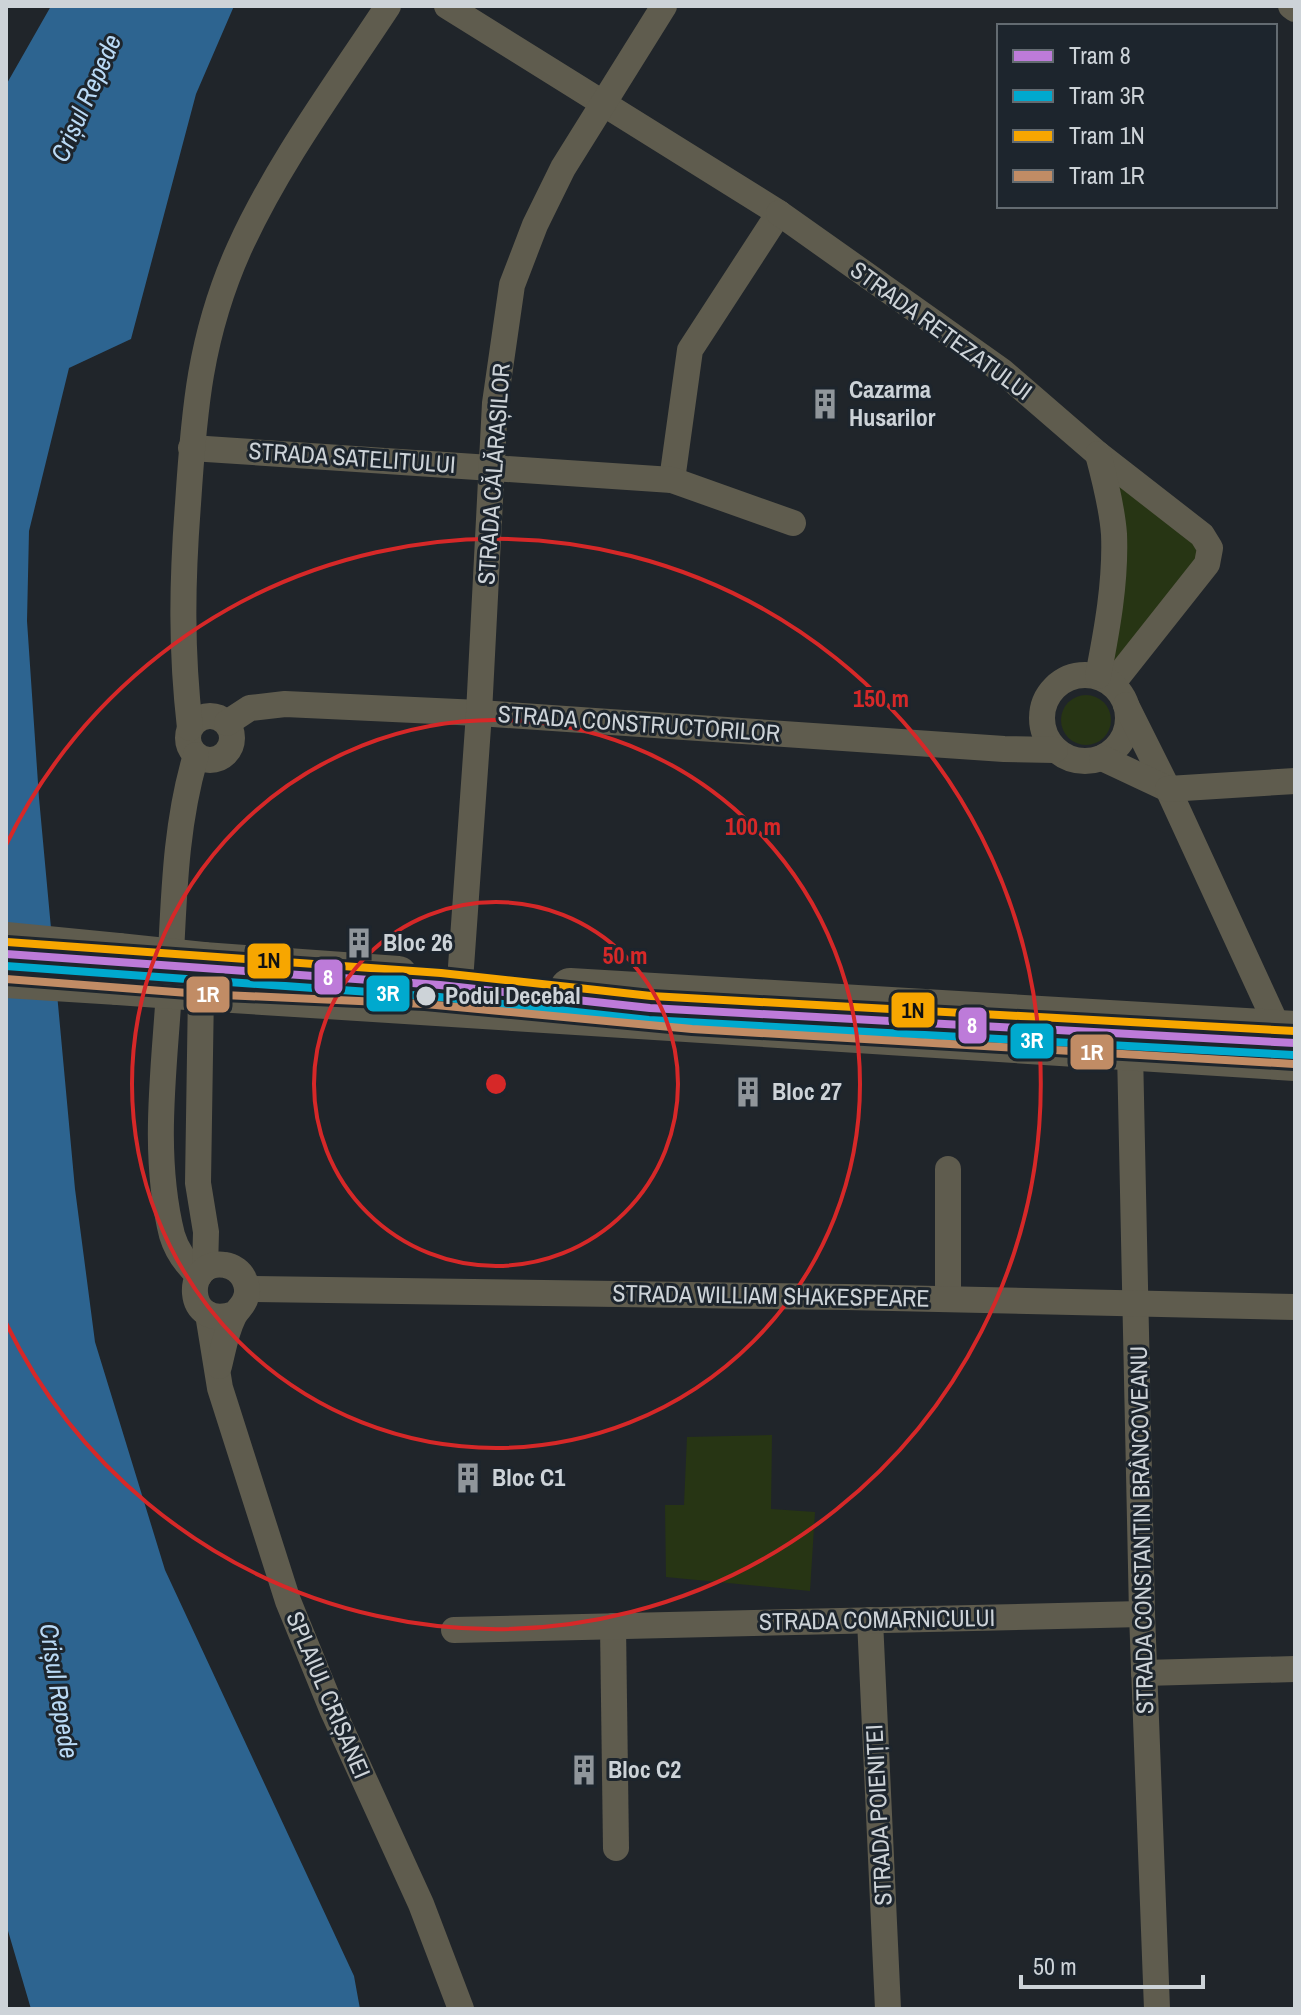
<svg xmlns="http://www.w3.org/2000/svg" width="1301" height="2015" viewBox="0 0 1301 2015" font-family="'Archivo Narrow',sans-serif">
<style>
.green{fill:#273514}
.water{fill:#2d6490}
.lines{fill:none;stroke-linecap:round;stroke-linejoin:round}
.minor{stroke:#5f5c4e;stroke-width:26}
.primary{stroke:#5f5c4e;stroke-width:40}
.primary-bridge{stroke:#5f5c4e;stroke-width:40}
.tram-1-casing{stroke:#1d252d;stroke-width:14}
.tram-2-casing{stroke:#1d252d;stroke-width:14}
.tram-3-casing{stroke:#1d252d;stroke-width:14}
.tram-4-casing{stroke:#1d252d;stroke-width:14}
.tram-1{stroke:#bd7bd9;stroke-width:8}
.tram-2{stroke:#00a9ce;stroke-width:8}
.tram-3{stroke:#f7a600;stroke-width:8}
.tram-4{stroke:#c18c65;stroke-width:8}
.ring{fill:none;stroke:#d62828;stroke-width:4}
.stop-dot{fill:#cdd3d8;stroke:#1d252d;stroke-width:3}
.labels{text-anchor:middle;stroke-width:6;stroke-linejoin:round;paint-order:stroke}
.street-label{font-size:24px;fill:#cdd3d8;stroke:#1d252d}
.poi-label{font-size:24px;font-weight:bold;fill:#cdd3d8;stroke:#1d252d;text-anchor:start}
.stop-label{font-size:24px;font-weight:bold;fill:#cdd3d8;stroke:#1d252d;text-anchor:start}
.water-label{font-size:26px;font-style:italic;fill:#badaf6;stroke:#1d252d}
.centre{fill:#d62828;stroke:#1d252d;stroke-width:4}
.ring-label{font-size:24px;text-anchor:middle;font-weight:bold;fill:#d62828;stroke:#1d252d;stroke-width:6;stroke-linejoin:round;paint-order:stroke}
.line-badge{stroke:#1d252d;stroke-width:3}
.badge-label{font-size:22px;text-anchor:middle;font-weight:bold;fill:#fff}
.pale-badge-label{font-size:22px;text-anchor:middle;font-weight:bold;fill:#111}
</style>
<rect width="100%" height="100%" fill="#20252a"/>
<g class="green">
<path d="M1098,454L1210,548L1112,684Z"/>
<circle cx="1086" cy="720" r="25"/>
<path d="M772,1435L771,1509L815,1512L810,1591L666,1577L665,1505H684L687,1437Z"/>
</g>
<path class="water" d="M51,6H234L196,94L131,339L69,368L29,531L27,621L39,798L75,1189L95,1342L165,1570L354,1976L360,2009H31L6,1924V85Z"/>
<g class="lines">
<g class="minor">
<path d="M447,6L779,213L690,350L672,480"/>
<path d="M1291,6L1295,9"/>
<path d="M779,213L1002,371L1098,454L1202,535L1210,548L1207,564L1112,684"/>
<path d="M191,448L672,480L793,523"/>
<circle cx="1085" cy="718" r="43"/>
<path d="M1098,676C1107,630 1116,581 1114,534C1112,507 1105,480 1098,454"/>
<path d="M1126,705L1168,789L1279,1030"/>
<circle cx="210" cy="738" r="22"/>
<path d="M227,723L250,708L285,704L479,713L1004,749L1055,750"/>
<path d="M190,728C181,650 182,582 188,504C194,410 200,336 239,249C278,163 336,85 388,6"/>
<path d="M196,755C173,832 174,911 169,991C164,1072 152,1155 172,1235C177,1252 186,1264 199,1276"/>
<path d="M1102,758L1168,789"/>
<path d="M1168,789L1295,781"/>
<path d="M460,981L479,713L495,403L512,285L535,225L563,168L664,6"/>
<path d="M201,991L198,1183L206,1232L205,1269"/>
<path d="M1130,1051L1142,1614L1157,2009"/>
<path d="M948,1169V1299"/>
<path d="M247,1289L846,1297L1295,1307"/>
<path d="M208,1314L220,1388L288,1601L332,1709L421,1904L461,2009"/>
<path d="M219,1366C223,1350 226,1332 233,1318C236,1310 244,1306 246,1297C248,1292 247,1284 244,1279C241,1272 233,1266 225,1265C183,1258 184,1331 234,1314"/>
<path d="M870,1620L888,2009"/>
<path d="M613,1626L616,1848"/>
<path d="M454,1630L1142,1614"/>
<path d="M1144,1673L1295,1669"/>
</g>
<g class="primary">
<path d="M6,942L118,953"/>
<path d="M203,962L398,976"/>
<path d="M6,978L118,985"/>
<path d="M570,988L1295,1031"/>
<path d="M201,991L1295,1061"/>
</g>
<g class="primary-bridge">
<path d="M118,953L203,962"/>
<path d="M118,985L201,991"/>
</g>
<g class="tram-1-casing">
<path id="tram-1" d="M6,954L440,985L650,1008L1295,1043"/>
</g>
<g class="tram-2-casing">
<path id="tram-2" d="M6,966L439,997L649,1020L1294,1055"/>
</g>
<g class="tram-3-casing">
<path id="tram-3" d="M7,942L441,973L651,996L1295,1031"/>
</g>
<g class="tram-4-casing">
<path id="tram-4" d="M6,979L201,994L425,1004L692,1029L1294,1064"/>
</g>
<use href="#tram-1" class="tram-1"/>
<use href="#tram-2" class="tram-2"/>
<use href="#tram-3" class="tram-3"/>
<use href="#tram-4" class="tram-4"/>
</g>
<g class="ring">
<circle cx="496" cy="1084" r="182"/>
<circle cx="496" cy="1084" r="364"/>
<path d="M6 845A545 545 0 1 1 6 1323"/>
</g>
<defs>
<g id="building-bare" transform="scale(2.4)"><path d="M-4-6H4V6H1V3H-1V6H-4ZM-2.5-4.3h1.7v1.8h-1.7ZM.8-4.3h1.7v1.8H.8ZM-2.5-1h1.7V.8h-1.7ZM.8-1h1.7V.8H.8Z" fill="#90969b" stroke="#1d252d" stroke-width="2.5" paint-order="stroke"/></g>
</defs>
<g fill-rule="evenodd">
<use href="#building-bare" x="825" y="404"/>
<use href="#building-bare" x="359" y="943"/>
<use href="#building-bare" x="748" y="1092"/>
<use href="#building-bare" x="468" y="1478"/>
<use href="#building-bare" x="584" y="1770"/>
</g>
<circle class="stop-dot" cx="426" cy="996" r="11"/>
<g class="labels">
<g class="street-label">
<text transform="translate(941 331) rotate(36)" y="8">STRADA RETEZATULUI</text>
<text transform="translate(352 458) rotate(4)" y="8">STRADA SATELITULUI</text>
<text transform="translate(494 474) rotate(-86)" y="8">STRADA CĂLĂRAȘILOR</text>
<text transform="translate(639 724) rotate(4)" y="8">STRADA CONSTRUCTORILOR</text>
<text transform="translate(771 1296) rotate(1)" y="8">STRADA WILLIAM SHAKESPEARE</text>
<text transform="translate(1142 1530) rotate(-91)" y="8">STRADA CONSTANTIN BRÂNCOVEANU</text>
<text transform="translate(877 1620) rotate(-1)" y="8">STRADA COMARNICULUI</text>
<text transform="translate(328 1695) rotate(67)" y="8">SPLAIUL CRIȘANEI</text>
<text transform="translate(879 1815) rotate(-93)" y="8">STRADA POIENIȚEI</text>
</g>
<g class="poi-label">
<text x="849" y="398">Cazarma<tspan x="849" dy="28">Husarilor</tspan></text>
<text x="383" y="951">Bloc 26</text>
<text x="772" y="1100">Bloc 27</text>
<text x="492" y="1486">Bloc C1</text>
<text x="608" y="1778">Bloc C2</text>
</g>
<g class="stop-label">
<text x="445" y="1004">Podul Decebal</text>
</g>
<g class="water-label">
<text transform="translate(86 98) rotate(-66)" y="9">Crișul Repede</text>
<text transform="translate(59 1691) rotate(81)" y="9">Crișul Repede</text>
</g>
</g>
<circle cx="496" cy="1084" r="12" class="centre"/>
<g class="ring-label">
<text x="881" y="707">150 m</text>
<text x="753" y="835">100 m</text>
<text x="625" y="964">50 m</text>
</g>
<g class="line-badge">
<rect x="246" y="942" width="46" height="38" rx="8" fill="#f7a600"/>
<rect x="313" y="958" width="31" height="38" rx="8" fill="#bd7bd9"/>
<rect x="365" y="974" width="46" height="39" rx="8" fill="#00a9ce"/>
<rect x="185" y="975" width="46" height="39" rx="8" fill="#c18c65"/>
<rect x="890" y="991" width="46" height="38" rx="8" fill="#f7a600"/>
<rect x="957" y="1006" width="31" height="39" rx="8" fill="#bd7bd9"/>
<rect x="1009" y="1022" width="46" height="38" rx="8" fill="#00a9ce"/>
<rect x="1069" y="1033" width="46" height="38" rx="8" fill="#c18c65"/>
</g>
<g class="badge-label">
<text x="328" y="985">8</text>
<text x="388" y="1001">3R</text>
<text x="208" y="1002">1R</text>
<text x="972" y="1033">8</text>
<text x="1032" y="1048">3R</text>
<text x="1092" y="1060">1R</text>
</g>
<g class="pale-badge-label">
<text x="269" y="968">1N</text>
<text x="913" y="1018">1N</text>
</g>
<rect width="1301" height="2015" fill="none" stroke="#cdd3d8" stroke-width="16"/>
<rect x="997" y="24" width="280" height="184" fill="#1d252d" stroke="#636b71" stroke-width="2"/>
<rect x="1013" y="50" width="40" height="12" fill="#bd7bd9" stroke="#636b71" stroke-width="2"/>
<text x="1069" y="64" font-size="24" fill="#cdd3d8">Tram 8</text>
<rect x="1013" y="90" width="40" height="12" fill="#00a9ce" stroke="#636b71" stroke-width="2"/>
<text x="1069" y="104" font-size="24" fill="#cdd3d8">Tram 3R</text>
<rect x="1013" y="130" width="40" height="12" fill="#f7a600" stroke="#636b71" stroke-width="2"/>
<text x="1069" y="144" font-size="24" fill="#cdd3d8">Tram 1N</text>
<rect x="1013" y="170" width="40" height="12" fill="#c18c65" stroke="#636b71" stroke-width="2"/>
<text x="1069" y="184" font-size="24" fill="#cdd3d8">Tram 1R</text>
<path d="M1021 1975v12h182v-12" fill="none" stroke="#cdd3d8" stroke-width="4"/>
<text x="1033" y="1975" font-size="24" fill="#cdd3d8" stroke="#1d252d" stroke-width="6" paint-order="stroke">50 m</text>
</svg>
